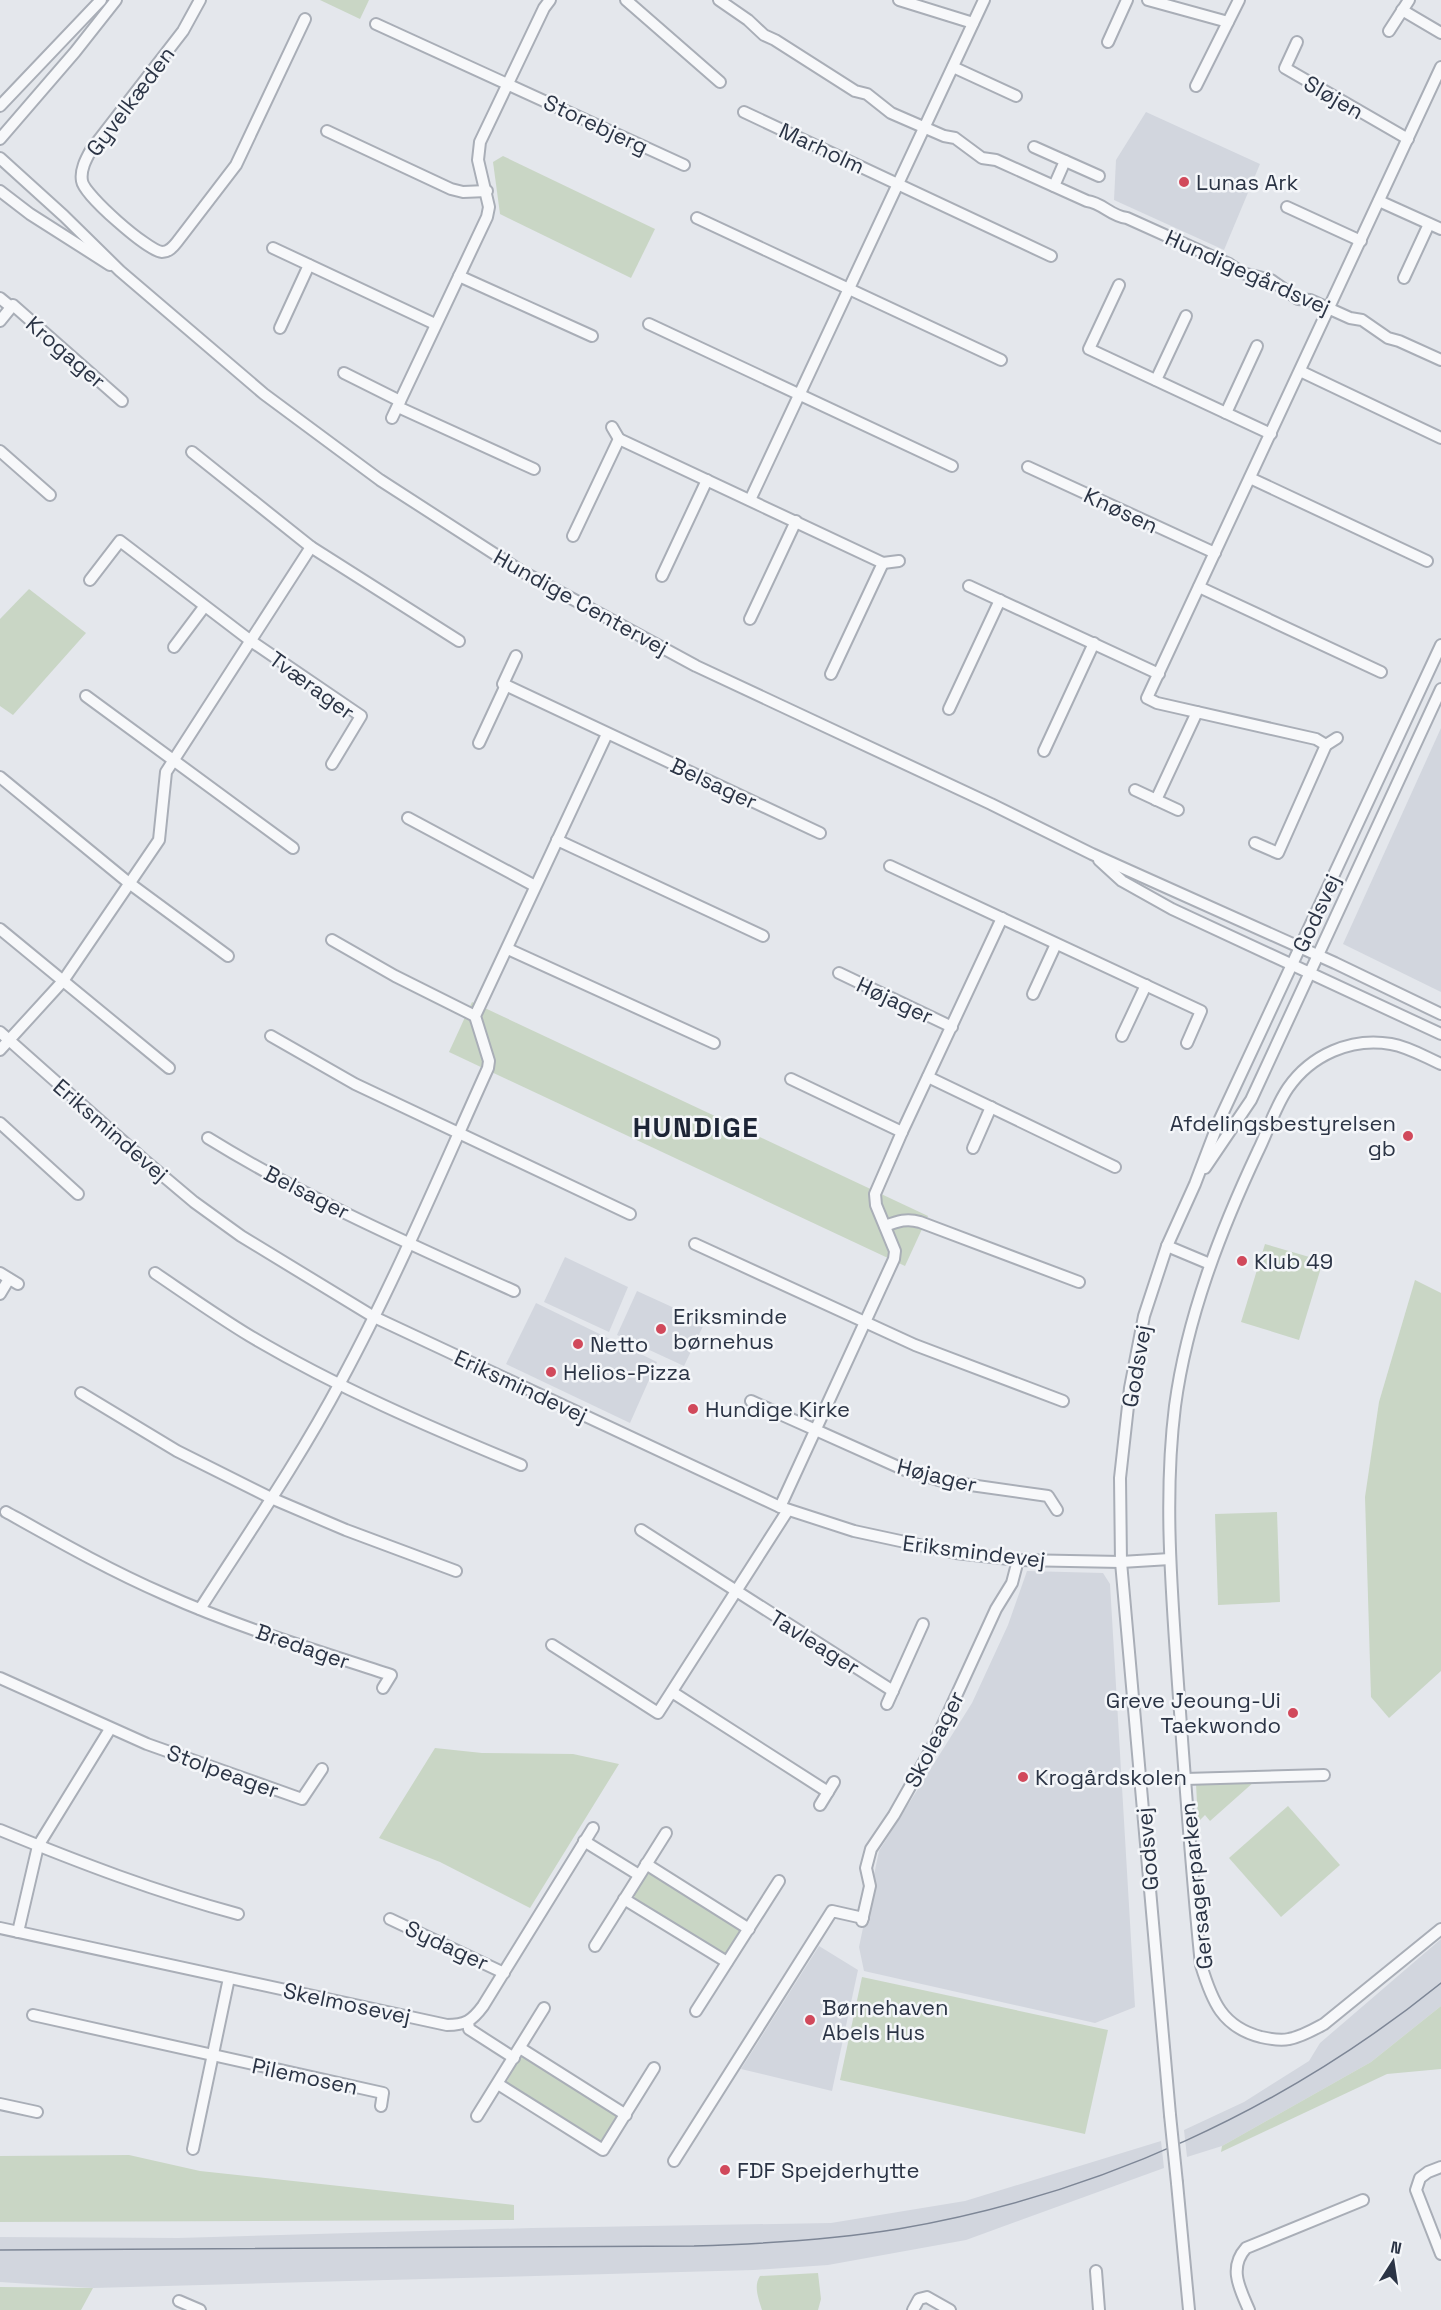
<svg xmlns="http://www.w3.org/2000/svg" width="1441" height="2310" viewBox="0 0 1441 2310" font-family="'Space Grotesk',sans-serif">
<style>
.built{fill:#d2d6de}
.green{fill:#c9d6c5}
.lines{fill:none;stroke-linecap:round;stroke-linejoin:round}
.minor-casing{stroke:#a9aeb7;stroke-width:14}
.minor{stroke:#f7f8fa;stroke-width:10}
.tram{stroke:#7d8696;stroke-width:1.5}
.minor-bridge-casing{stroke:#a9aeb7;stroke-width:14;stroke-linecap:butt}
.minor-bridge{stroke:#f7f8fa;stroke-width:10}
.poi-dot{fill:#d1495b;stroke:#f4f6f9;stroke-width:2}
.labels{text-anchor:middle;stroke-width:5;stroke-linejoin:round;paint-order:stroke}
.street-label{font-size:22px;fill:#2b3445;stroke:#f4f6f9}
.poi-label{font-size:22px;fill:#2b3445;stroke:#f4f6f9;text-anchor:start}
.district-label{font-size:28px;font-weight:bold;letter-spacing:1.5px;fill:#1d2536;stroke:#f4f6f9}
</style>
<rect width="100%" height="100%" fill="#e4e7ec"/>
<g class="built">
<path d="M1146,112L1260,164L1224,250L1114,200L1116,160Z"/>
<path d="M1441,728V992L1343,944Z"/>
<path d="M565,1257L628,1287L609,1332L544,1302Z"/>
<path d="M637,1291L705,1322L684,1366L617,1335Z"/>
<path d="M536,1303L657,1362L630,1423L506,1364Z"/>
<path d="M1027,1571L1103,1573L1110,1584L1135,2007L1095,2023L864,1971L859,1947L879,1851L972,1703L1008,1625Z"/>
<path d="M1441,1939V2006L1371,2062L1222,2146L1187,2157L1184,2130L1244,2102L1309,2061L1320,2043Z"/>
<path d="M819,1946L858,1970L832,2091L741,2069Z"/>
<path d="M1161,2141L1164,2168L966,2240L828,2265L754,2270L93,2288L0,2282V2237L178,2238L532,2228L831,2223L965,2201Z"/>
</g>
<g class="green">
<path d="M320,0H369L360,19Z"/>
<path d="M503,156L655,229L631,278L500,214L493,162Z"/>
<path d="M29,589L86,633L13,715L0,706V619Z"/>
<path d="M472,1002L928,1216L905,1266L449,1052Z"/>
<path d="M1265,1244L1323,1261L1299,1340L1241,1322Z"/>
<path d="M1415,1280L1441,1293V1671L1389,1718L1371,1697L1365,1497L1379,1402Z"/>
<path d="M1277,1512L1280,1602L1218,1605L1215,1514Z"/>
<path d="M435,1748L482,1753L573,1754L619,1764L530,1908L440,1862L379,1838Z"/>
<path d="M1255,1781L1210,1821L1205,1815L1198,1822L1196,1784Z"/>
<path d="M1288,1806L1340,1865L1281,1917L1229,1858Z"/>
<path d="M652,1873L740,1928C740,1939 732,1950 723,1955L636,1900L634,1895L645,1875Z"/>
<path d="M862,1977L1108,2030L1085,2134L840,2080Z"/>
<path d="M1441,2006V2069L1387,2074L1221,2152L1222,2146L1371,2062Z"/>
<path d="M520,2056H522L618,2114V2118L604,2141H597L505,2085Z"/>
<path d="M129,2155L200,2171L514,2205V2220L0,2222V2156Z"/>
<path d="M818,2273L821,2299L818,2310H762C759,2300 753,2286 760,2276Z"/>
<path d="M0,2287L93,2288L81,2310H0Z"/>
</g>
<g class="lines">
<g class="minor-casing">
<g id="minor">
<path d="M200,0L183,31L91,150C86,159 80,170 82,181C84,195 148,251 162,252C169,252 173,247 177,242L236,165L305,19"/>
<path d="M626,0L720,82"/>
<path d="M719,0L748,20L764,35L775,40L855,91L867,94L891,113L944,136L955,138L982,158L996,160L1087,201C1103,203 1110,216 1127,218L1229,264L1242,273L1271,280L1298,299L1310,300L1350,318L1362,320L1388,338L1399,341L1441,360"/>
<path d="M899,0L973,23"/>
<path d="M1148,0L1228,22"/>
<path d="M1402,10L1441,33"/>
<path d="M376,24L684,165"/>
<path d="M1389,31L1409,0"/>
<path d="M1108,42L1127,0"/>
<path d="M1297,42L1285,68L1408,139"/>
<path d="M953,67L1016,96"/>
<path d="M1196,86L1239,0"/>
<path d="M0,106L101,0"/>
<path d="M744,112L1051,256"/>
<path d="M327,131L451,189L463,192L487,191"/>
<path d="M0,139L75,52L116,0"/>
<path d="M1034,147L1099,176"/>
<path d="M0,158L64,216L120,271L264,394L380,480L521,571L696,666L991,804L1092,854L1335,963L1441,1014"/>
<path d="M1054,186L1065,161"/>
<path d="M0,191L30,214L110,265"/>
<path d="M1379,201L1441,229"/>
<path d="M1287,207L1361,241"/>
<path d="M697,218L1001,360"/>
<path d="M273,248L435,324"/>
<path d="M459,276L592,336"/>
<path d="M1404,278L1429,224"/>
<path d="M1119,285L1089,349L1271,434"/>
<path d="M0,298L11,307"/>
<path d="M0,321L13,305L122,401"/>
<path d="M649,324L952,466"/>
<path d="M280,328L309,265"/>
<path d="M1300,371L1441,438"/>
<path d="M344,373L400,401"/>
<path d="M1156,380L1186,316"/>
<path d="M398,407L534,469"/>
<path d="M1226,413L1257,346"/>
<path d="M392,418L487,217L489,207L478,160L480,142L544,8L550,0"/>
<path d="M612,427L619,439"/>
<path d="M0,451L50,495"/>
<path d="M192,452L311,547L459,641"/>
<path d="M1028,467L1215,553"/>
<path d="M1250,478L1427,561"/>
<path d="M750,500L984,0"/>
<path d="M573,536L619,439L883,563L831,674"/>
<path d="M883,563L899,561"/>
<path d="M662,576L707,480"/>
<path d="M90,580L120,541L251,641L361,716L332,764"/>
<path d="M969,586L1159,674"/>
<path d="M1199,587L1381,672"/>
<path d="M750,619L796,521"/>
<path d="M174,647L204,607"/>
<path d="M516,656L503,684L820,833"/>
<path d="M86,696L293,848"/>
<path d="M949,709L1000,600"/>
<path d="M479,743L506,685"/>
<path d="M1326,745L1337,738"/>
<path d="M1044,751L1094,643"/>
<path d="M0,777L129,883L228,956"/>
<path d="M1135,790L1178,810"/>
<path d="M1156,800L1197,712"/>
<path d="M408,818L535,886"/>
<path d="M557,840L763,936"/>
<path d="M1255,843L1278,853L1326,745L1316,739L1157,703L1147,698L1441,67"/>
<path d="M1099,860L1122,881L1172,909L1441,1034"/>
<path d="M890,866L1201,1011L1187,1043"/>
<path d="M0,929L169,1068"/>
<path d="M332,940L395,976L475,1016"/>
<path d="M508,949L714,1043"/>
<path d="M839,973L952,1027"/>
<path d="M1033,994L1056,944"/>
<path d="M0,1032L143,1159L194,1202L241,1236L374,1317L780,1507L854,1531L956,1553L1018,1560L1121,1562L1170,1559"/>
<path d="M271,1036L355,1084L630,1214"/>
<path d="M1122,1036L1146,985"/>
<path d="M0,1050L63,981L159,840L166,772L311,547"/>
<path d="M1441,1064C1425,1057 1409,1047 1391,1044C1351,1037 1311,1055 1288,1088C1275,1107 1268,1131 1258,1151C1220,1232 1187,1317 1175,1406C1164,1494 1171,1582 1177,1670C1184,1769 1191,1867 1201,1965C1212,2001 1222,2027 1261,2037C1270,2039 1280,2041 1289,2039C1301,2037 1313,2030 1324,2024L1441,1929"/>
<path d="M928,1077L1115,1167"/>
<path d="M791,1079L902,1132"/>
<path d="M0,1123L78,1194"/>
<path d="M208,1138C305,1198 410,1244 514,1291"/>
<path d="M973,1148L991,1107"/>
<path d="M1205,1168L1251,1100L1441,689"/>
<path d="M885,1226C898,1221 907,1218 920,1222L1079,1282"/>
<path d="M695,1244L915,1345L1063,1401"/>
<path d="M1167,1246L1210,1264"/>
<path d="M0,1273L18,1284"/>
<path d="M155,1273C186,1294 217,1316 250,1336C336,1387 429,1427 521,1465"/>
<path d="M0,1294L9,1279"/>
<path d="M81,1393L177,1451L271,1498L346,1530L456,1571"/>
<path d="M751,1401L905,1470L942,1481L1048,1496L1057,1510"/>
<path d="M780,1507L894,1259L895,1251L876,1205L875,1194L902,1132L1002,918"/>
<path d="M6,1512C58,1541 109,1570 164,1594C237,1627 315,1650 391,1675L383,1688"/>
<path d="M641,1530L893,1691"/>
<path d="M200,1609C248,1534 299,1460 341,1381C395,1281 441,1172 488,1068L489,1061L475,1016L607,734"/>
<path d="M552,1645L658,1713L788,1510"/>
<path d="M0,1678L147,1744L302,1799L322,1769"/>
<path d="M672,1692L828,1792"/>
<path d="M887,1704L923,1624"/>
<path d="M1185,1779L1324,1775"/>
<path d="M820,1805L834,1782"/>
<path d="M0,1830C78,1862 156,1892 238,1914"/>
<path d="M584,1841L639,1875"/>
<path d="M646,1864L749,1929"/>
<path d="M624,1899L727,1962"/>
<path d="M390,1919L504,1973"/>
<path d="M862,1921L870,1886L866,1868L871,1849L894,1815L934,1744L996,1609L1012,1583L1018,1560"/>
<path d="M0,1928L447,2025C465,2025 472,2021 483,2006L593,1828"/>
<path d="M18,1932L38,1846L110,1729"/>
<path d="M595,1946L666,1833"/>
<path d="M696,2011L779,1881"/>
<path d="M33,2015L383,2093L381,2106"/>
<path d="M468,2022L469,2029L514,2058"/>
<path d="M520,2048L626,2115"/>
<path d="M498,2084L603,2150L654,2068"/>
<path d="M0,2104L37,2112"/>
<path d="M1170,2115L1121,1562L1120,1478L1130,1388L1144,1316L1167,1246L1195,1184L1219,1121L1441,645"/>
<path d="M477,2116L544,2008"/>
<path d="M193,2149L229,1978"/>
<path d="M674,2161L832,1911L863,1918"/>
<path d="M1441,2167L1428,2172L1420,2178L1416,2190L1441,2254"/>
<path d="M1177,2183L1189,2310"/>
<path d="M1096,2271L1099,2310"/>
<path d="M179,2301L200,2310"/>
<path d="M913,2310L919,2299L927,2297L950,2310"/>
<path d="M1249,2310C1240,2289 1228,2268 1246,2248L1363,2200"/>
</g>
</g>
<use href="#minor" class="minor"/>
<path class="tram" d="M0,2250L694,2246C762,2244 830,2240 898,2229C1097,2195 1284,2110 1441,1983"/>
<g class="minor-bridge-casing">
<path id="minor-bridge" d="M1170,2115L1177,2183"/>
</g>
<use href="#minor-bridge" class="minor-bridge"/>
</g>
<g class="poi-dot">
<circle cx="1184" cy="182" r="6"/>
<circle cx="1408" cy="1136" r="6"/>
<circle cx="1242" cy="1261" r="6"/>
<circle cx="661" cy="1329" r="6"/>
<circle cx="578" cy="1344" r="6"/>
<circle cx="551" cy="1372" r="6"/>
<circle cx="693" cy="1409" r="6"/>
<circle cx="1293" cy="1713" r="6"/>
<circle cx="1023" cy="1777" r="6"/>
<circle cx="810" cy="2020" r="6"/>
<circle cx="725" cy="2170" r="6"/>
</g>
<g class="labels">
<g class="street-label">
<text transform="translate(1334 97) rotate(30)" y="8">Sløjen</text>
<text transform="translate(130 101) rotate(-53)" y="8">Gyvelkæden</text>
<text transform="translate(596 124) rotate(25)" y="8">Storebjerg</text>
<text transform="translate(822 148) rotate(25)" y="8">Marholm</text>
<text transform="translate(1248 272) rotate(24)" y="8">Hundigegårdsvej</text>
<text transform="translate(66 352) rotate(41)" y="8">Krogager</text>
<text transform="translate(1121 510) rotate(25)" y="8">Knøsen</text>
<text transform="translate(581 602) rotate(29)" y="8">Hundige Centervej</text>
<text transform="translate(312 685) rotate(36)" y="8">Tværager</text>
<text transform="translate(714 783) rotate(25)" y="8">Belsager</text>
<text transform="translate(1316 913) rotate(-65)" y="8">Godsvej</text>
<text transform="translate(895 1000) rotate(25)" y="8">Højager</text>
<text transform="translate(111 1130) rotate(41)" y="8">Eriksmindevej</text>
<text transform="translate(307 1192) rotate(27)" y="8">Belsager</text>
<text transform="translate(1136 1366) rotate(-80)" y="8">Godsvej</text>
<text transform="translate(521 1386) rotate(25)" y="8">Eriksmindevej</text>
<text transform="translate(937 1475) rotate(14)" y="8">Højager</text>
<text transform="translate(974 1551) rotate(7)" y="8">Eriksmindevej</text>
<text transform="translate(815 1642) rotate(32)" y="8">Tavleager</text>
<text transform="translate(303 1646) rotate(19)" y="8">Bredager</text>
<text transform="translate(934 1739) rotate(-63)" y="8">Skoleager</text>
<text transform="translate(223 1771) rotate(20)" y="8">Stolpeager</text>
<text transform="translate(1147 1849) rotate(-95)" y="8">Godsvej</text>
<text transform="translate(1196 1886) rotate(-96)" y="8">Gersagerparken</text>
<text transform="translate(447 1945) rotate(25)" y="8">Sydager</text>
<text transform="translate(347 2003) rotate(12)" y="8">Skelmosevej</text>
<text transform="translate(305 2076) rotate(12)" y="8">Pilemosen</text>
</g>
<g class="poi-label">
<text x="1196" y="190">Lunas Ark</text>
<text x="1396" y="1131" text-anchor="end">Afdelingsbestyrelsen<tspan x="1396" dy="25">gb</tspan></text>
<text x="1254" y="1269">Klub 49</text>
<text x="673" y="1324">Eriksminde<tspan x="673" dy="25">børnehus</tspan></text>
<text x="590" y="1352">Netto</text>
<text x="563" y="1380">Helios-Pizza</text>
<text x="705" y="1417">Hundige Kirke</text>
<text x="1281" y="1708" text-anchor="end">Greve Jeoung-Ui<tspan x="1281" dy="25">Taekwondo</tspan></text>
<text x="1035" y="1785">Krogårdskolen</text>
<text x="822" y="2015">Børnehaven<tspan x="822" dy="25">Abels Hus</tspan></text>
<text x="737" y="2178">FDF Spejderhytte</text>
</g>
<g class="district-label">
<text x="696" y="1137">HUNDIGE</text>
</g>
</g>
<g transform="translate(1393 2262) rotate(12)" stroke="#f4f6f9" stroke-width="4.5" paint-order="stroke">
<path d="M0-4.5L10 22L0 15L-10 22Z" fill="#2b3445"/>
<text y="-9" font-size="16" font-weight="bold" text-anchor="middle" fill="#2b3445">N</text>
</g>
</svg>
